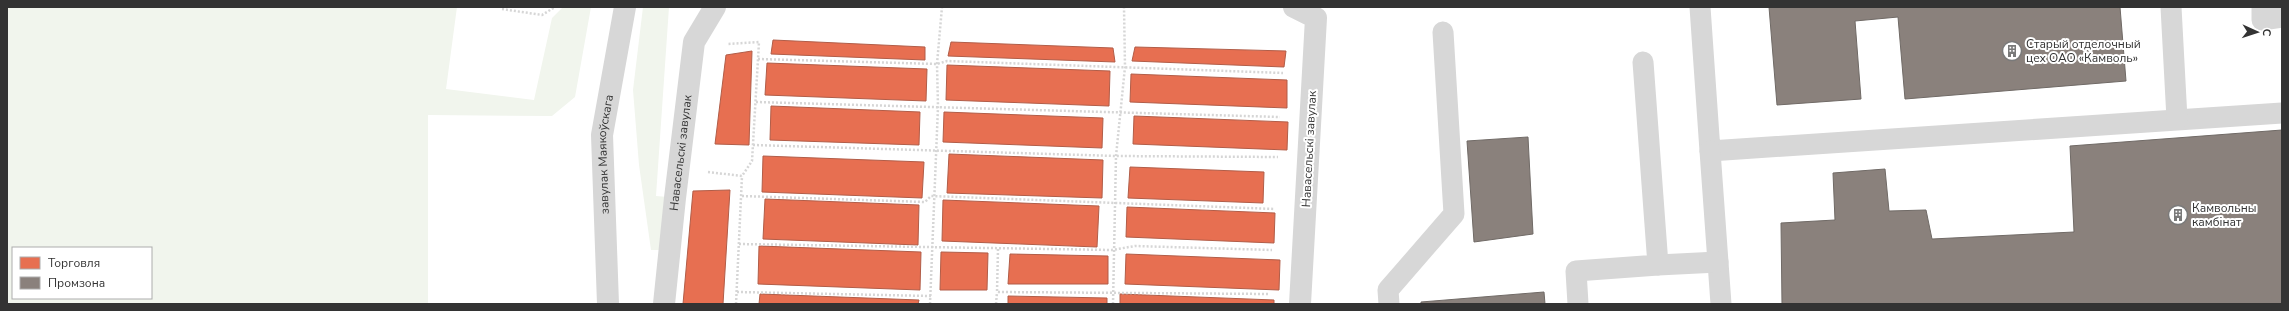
<svg xmlns="http://www.w3.org/2000/svg" width="2289" height="311" viewBox="0 0 2289 311" font-family="'Nunito Sans',sans-serif">
<style>
.green{fill:#f1f5ed;fill-rule:evenodd}
.shops{fill:#e76f51;stroke:#b15d48}
.industry{fill:#8a817c;stroke:#706a66}
.lines{fill:none;stroke-linecap:round;stroke-linejoin:round}
.path{stroke:#d6d6d6;stroke-width:2.5;stroke-dasharray:2 2;stroke-linecap:butt}
.lane{stroke:#d7d7d7;stroke-width:21}
.street{stroke:#d7d7d7;stroke-width:22}
.labels{text-anchor:middle;stroke-width:4;stroke-linejoin:round;paint-order:stroke}
.poi-label{font-size:12px;fill:#333;stroke:#fff;text-anchor:start}
.street-label{font-size:12px;fill:#333;stroke:#fff}
</style>
<rect width="100%" height="100%" fill="#fff"/>
<g class="green">
<path d="M7,7H457L446,89L534,100L552,18L563,7H591L575,97L552,116L428,115V304H7ZM13,248H151V298H13Z"/>
<path d="M643,7H669L656,196L668,197L663,250H651L639,165L633,90Z"/>
</g>
<g class="shops">
<path d="M773,40L925,47V60L771,54Z"/>
<path d="M951,42L1113,48L1115,62L948,56Z"/>
<path d="M1135,47L1286,51L1284,67L1132,61Z"/>
<path d="M752,51L749,145L715,144L726,55Z"/>
<path d="M767,63L927,69L926,101L765,95Z"/>
<path d="M947,65L1110,71L1109,106L946,100Z"/>
<path d="M1131,74L1287,80V108L1130,102Z"/>
<path d="M771,106L920,112L919,145L770,140Z"/>
<path d="M944,112L1103,118L1102,148L943,142Z"/>
<path d="M1134,116L1288,122L1287,150L1133,144Z"/>
<path d="M949,154L1103,160L1102,198L947,193Z"/>
<path d="M763,156L924,162L922,198L762,192Z"/>
<path d="M1130,167L1264,172L1263,203L1128,198Z"/>
<path d="M730,190L723,304H683L693,191Z"/>
<path d="M765,199L919,205L918,245L763,239Z"/>
<path d="M943,200L1099,206L1097,247L942,241Z"/>
<path d="M1127,207L1275,213L1274,243L1126,237Z"/>
<path d="M759,246L921,252L920,290L758,284Z"/>
<path d="M941,252L988,253L987,290H940Z"/>
<path d="M1010,254L1108,256V284H1008Z"/>
<path d="M1126,254L1280,260L1279,290L1125,284Z"/>
<path d="M760,294L919,300L918,304H759Z"/>
<path d="M1120,294L1274,300V304H1120Z"/>
<path d="M1008,296L1107,298V304H1008Z"/>
</g>
<g class="industry">
<path d="M1769,7H2120L2126,81L1905,99L1898,17L1855,21L1861,99L1777,105Z"/>
<path d="M2282,130V304H1782L1781,223L1835,220L1833,173L1885,169L1889,211L1926,210L1932,239L2074,232L2070,146Z"/>
<path d="M1528,137L1533,234L1474,242L1467,141Z"/>
<path d="M1544,292L1545,304H1421V302Z"/>
</g>
<g class="lines">
<g class="path">
<path d="M502,9L542,15L555,7"/>
<path d="M758,59L937,64L947,61L1283,73"/>
<path d="M756,102L1280,117"/>
<path d="M753,145L1116,156L1278,157"/>
<path d="M708,172L742,176L752,161L759,42L728,44"/>
<path d="M742,196L925,202L931,196L1275,209"/>
<path d="M739,244L1112,250L1135,246L1272,250"/>
<path d="M998,249L997,292L1270,294"/>
<path d="M737,292L931,296"/>
<path d="M736,304L742,176"/>
<path d="M930,304L938,107L937,64L942,7"/>
<path d="M996,304L997,292"/>
<path d="M1113,304L1116,156L1125,67L1124,7"/>
</g>
<g class="lane">
<path d="M1700,7L1710,151L2282,113"/>
<path d="M2171,7L2177,119"/>
<path d="M2262,7V20L2282,17"/>
<path d="M1710,151L1721,304"/>
<path d="M1658,265L1718,262"/>
<path d="M1389,304L1388,290L1454,214L1443,32"/>
<path d="M1578,304L1576,271L1658,265L1643,62"/>
</g>
<g class="street">
<path d="M1294,7L1316,18L1300,304"/>
<path id="s1" d="M608,304L602,135L625,7"/>
<path id="s2" d="M664,304L675,198L694,42L715,7"/>
</g>
</g>
<defs>
<g id="building-ring" transform="scale(1)"><circle r="9.5" fill="#fff" stroke="#7a7a7a" stroke-width="1.5"/><path d="M-4-6H4V6H1V3H-1V6H-4ZM-2.5-4.3h1.7v1.8h-1.7ZM.8-4.3h1.7v1.8H.8ZM-2.5-1h1.7V.8h-1.7ZM.8-1h1.7V.8H.8Z" fill="#7a7a7a"/></g>
</defs>
<g fill-rule="evenodd">
<use href="#building-ring" x="2012" y="51"/>
<use href="#building-ring" x="2178" y="215"/>
</g>
<g class="labels">
<g class="poi-label">
<text x="2026" y="48">Старый отделочный<tspan x="2026" dy="14">цех ОАО «Камволь»</tspan></text>
<text x="2192" y="212">Камвольны<tspan x="2192" dy="14">камбінат</tspan></text>
</g>
<g class="street-label">
<text transform="translate(1309 149) rotate(-87)" y="4">Навасельскі завулак</text>
<text dy="4" stroke="none"><textPath href="#s2" startOffset="152">Навасельскі завулак</textPath></text>
<text dy="4" stroke="none"><textPath href="#s1" startOffset="150">завулак Маякоўскага</textPath></text>
</g>
</g>
<rect width="2289" height="311" fill="none" stroke="#333333" stroke-width="16"/>
<rect x="12" y="247" width="140" height="52" fill="#ffffff" stroke="#adadad"/>
<rect x="20" y="257" width="20" height="12" fill="#e76f51" stroke="#adadad"/>
<text x="48" y="267" font-size="12" fill="#333333">Торговля</text>
<rect x="20" y="277" width="20" height="12" fill="#8a817c" stroke="#adadad"/>
<text x="48" y="287" font-size="12" fill="#333333">Промзона</text>
<g transform="translate(2257 32) rotate(93)" stroke="#ffffff" stroke-width="3" paint-order="stroke">
<path d="M0-3L7 15L0 10L-7 15Z" fill="#333333"/>
<text y="-6" font-size="11" font-weight="bold" text-anchor="middle" fill="#333333">С</text>
</g>
</svg>
